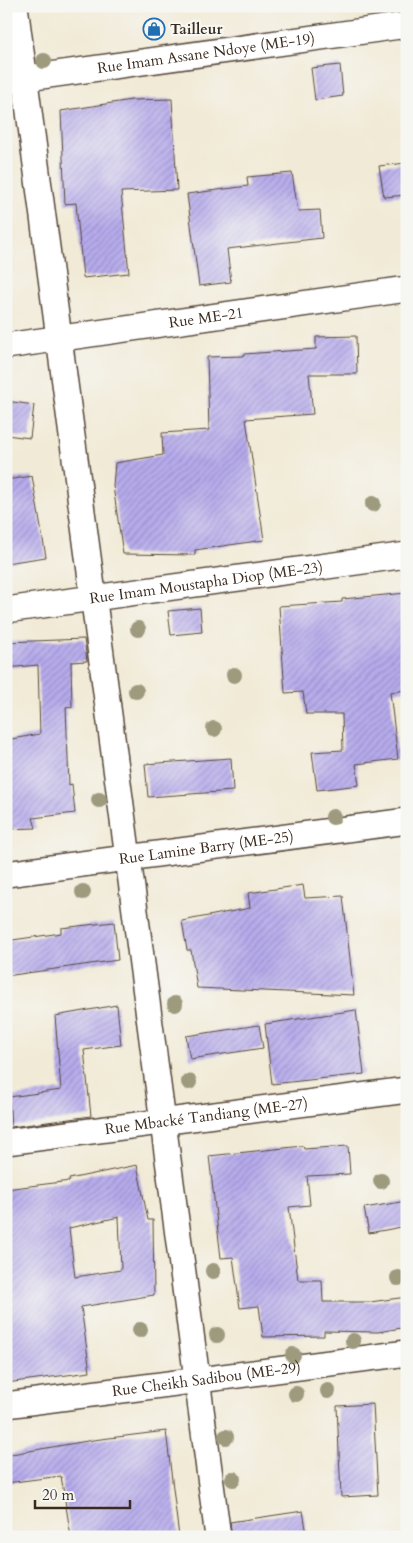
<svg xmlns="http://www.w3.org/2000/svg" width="413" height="1543" viewBox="0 0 413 1543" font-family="Cardo,serif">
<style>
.building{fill:url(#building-hatch);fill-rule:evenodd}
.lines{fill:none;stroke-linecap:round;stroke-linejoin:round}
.street-casing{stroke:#56473a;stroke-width:28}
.street{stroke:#fff;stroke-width:25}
.tree{fill:#9d9a7e}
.labels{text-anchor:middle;stroke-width:4.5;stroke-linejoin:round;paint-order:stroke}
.poi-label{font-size:15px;font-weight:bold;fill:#3b2a1e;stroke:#f6f6f2;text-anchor:start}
.street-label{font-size:15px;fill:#3b2a1e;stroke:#f6f6f2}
</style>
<defs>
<pattern id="building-hatch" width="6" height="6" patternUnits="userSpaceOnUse" patternTransform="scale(1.25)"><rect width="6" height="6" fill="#b7aced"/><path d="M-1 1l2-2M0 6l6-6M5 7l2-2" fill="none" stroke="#968cbf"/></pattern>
</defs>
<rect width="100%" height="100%" fill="#f6f6f2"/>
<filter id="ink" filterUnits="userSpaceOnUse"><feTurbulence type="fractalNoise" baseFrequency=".02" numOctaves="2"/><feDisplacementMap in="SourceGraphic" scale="10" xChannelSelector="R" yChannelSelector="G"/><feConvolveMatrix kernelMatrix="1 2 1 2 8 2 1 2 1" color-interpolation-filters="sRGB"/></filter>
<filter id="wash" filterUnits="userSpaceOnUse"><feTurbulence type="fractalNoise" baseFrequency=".0096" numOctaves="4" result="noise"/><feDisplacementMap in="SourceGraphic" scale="20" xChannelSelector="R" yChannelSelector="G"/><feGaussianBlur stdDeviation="1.12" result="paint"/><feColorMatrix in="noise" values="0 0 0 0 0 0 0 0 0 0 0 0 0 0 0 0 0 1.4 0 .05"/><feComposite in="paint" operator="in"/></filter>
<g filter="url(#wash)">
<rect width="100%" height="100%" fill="#f1ead6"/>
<g id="blocks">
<g class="building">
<path d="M340,65L343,96L315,100L311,68Z"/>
<path d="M172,99L177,190L121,192L129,273L83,278L76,203L65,204L61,111L131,100Z"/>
<path d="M407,163V195L384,197L379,166Z"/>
<path d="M292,173L298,211L320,210L322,238L227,249L231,282L199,286L187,194L248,186L247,177Z"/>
<path d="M356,336L357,374H309L313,414L246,419L264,540L195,550V555L123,554L113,486L115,463L163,455L162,433L209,430L207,357L244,356V354L316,349V337Z"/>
<path d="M6,401L34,405L30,438L6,435Z"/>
<path d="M32,476L46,557L6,563V480Z"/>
<path d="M407,593V690L390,692L398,759L356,764L359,785L317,790L312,752L343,750L342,714H306L303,692L285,693L279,606L342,602V599Z"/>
<path d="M200,608L202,632L171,635L168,611Z"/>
<path d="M84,639L87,661L71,662L72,708L66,707L69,785L72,784L75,813L33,818L36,828L6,829V740L40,734L38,665L6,668V642Z"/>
<path d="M231,758L233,791L148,797L145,764Z"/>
<path d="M303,885L305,898L343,896L354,995L197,988L191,950H187L182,921L250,908L248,893Z"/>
<path d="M114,922L118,960L6,976V941L61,933V928Z"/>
<path d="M117,1005L121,1045L84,1050L91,1116L11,1127L9,1097L61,1090L55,1016Z"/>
<path d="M356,1010L364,1074L272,1084L265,1024Z"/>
<path d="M259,1025L263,1048L190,1059L186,1036Z"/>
<path d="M303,1146L304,1149L348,1146L350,1174L307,1176L310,1205L289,1207L298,1280H322L323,1302H370L407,1297V1327L378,1332L324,1331V1336L263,1337L259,1306L240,1308L233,1257L221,1258L209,1156Z"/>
<path d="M137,1165L148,1220H153L154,1295L81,1307L90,1372L6,1383V1189L70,1181L69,1179ZM119,1217L121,1270L75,1277L69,1228Z"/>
<path d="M407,1201V1226L369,1233L364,1208Z"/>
<path d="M373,1404L378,1495L341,1497L337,1406Z"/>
<path d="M166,1431L179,1537H71L61,1476L6,1483V1455L93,1440Z"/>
<path d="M303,1511L307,1534L289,1537H232L230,1522Z"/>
</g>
</g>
</g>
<g filter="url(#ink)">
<use href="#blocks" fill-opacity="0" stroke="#56473a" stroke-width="1"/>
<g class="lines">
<g class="street-casing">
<g id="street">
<path d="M15,6L218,1537"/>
<path id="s1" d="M6,81L407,25"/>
<path id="s2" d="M6,346L407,289"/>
<path id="s3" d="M6,610L407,555"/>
<path id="s4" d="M6,874L407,821"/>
<path id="s5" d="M6,1142L407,1090"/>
<path id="s6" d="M6,1405L407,1353"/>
</g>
</g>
<use href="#street" class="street"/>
</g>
<g class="tree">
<circle cx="44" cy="61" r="8"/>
<circle cx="373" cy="504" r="8"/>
<circle cx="138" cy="629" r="8"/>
<circle cx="234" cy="675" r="8"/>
<circle cx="136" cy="691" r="8"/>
<circle cx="214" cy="729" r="8"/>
<circle cx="99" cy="800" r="8"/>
<circle cx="333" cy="817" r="8"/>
<circle cx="83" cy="892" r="8"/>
<circle cx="175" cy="1004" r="8"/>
<circle cx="189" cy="1082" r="8"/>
<circle cx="381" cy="1181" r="8"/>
<circle cx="213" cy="1271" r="8"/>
<circle cx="398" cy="1278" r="8"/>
<circle cx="140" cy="1330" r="8"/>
<circle cx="217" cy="1335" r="8"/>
<circle cx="353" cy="1341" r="8"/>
<circle cx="293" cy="1355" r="8"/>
<circle cx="328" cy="1391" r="8"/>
<circle cx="296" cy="1394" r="8"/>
<circle cx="226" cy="1437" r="8"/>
<circle cx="233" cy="1479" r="8"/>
</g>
</g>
<defs>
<g id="shop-ring" transform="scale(1.125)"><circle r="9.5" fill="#f6f6f2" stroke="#1f6fb2" stroke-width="1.5"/><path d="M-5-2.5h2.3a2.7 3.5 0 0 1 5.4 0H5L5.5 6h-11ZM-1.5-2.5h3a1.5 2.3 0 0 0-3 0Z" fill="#1f6fb2"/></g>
</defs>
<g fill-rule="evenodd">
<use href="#shop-ring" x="154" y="29"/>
</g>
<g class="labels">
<g class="poi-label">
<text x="170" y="34">Tailleur</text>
</g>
<g class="street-label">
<text dy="5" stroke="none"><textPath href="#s1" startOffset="202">Rue Imam Assane Ndoye (ME-19)</textPath></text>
<text dy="5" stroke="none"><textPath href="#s2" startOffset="202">Rue ME-21</textPath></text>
<text dy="5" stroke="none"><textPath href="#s3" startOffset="202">Rue Imam Moustapha Diop (ME-23)</textPath></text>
<text dy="5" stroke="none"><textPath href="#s4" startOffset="202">Rue Lamine Barry (ME-25)</textPath></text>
<text dy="5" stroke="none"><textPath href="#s5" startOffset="202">Rue Mbacké Tandiang (ME-27)</textPath></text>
<text dy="5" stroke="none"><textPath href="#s6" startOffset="202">Rue Cheikh Sadibou (ME-29)</textPath></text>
</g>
</g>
<rect width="413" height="1543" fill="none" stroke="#f6f6f2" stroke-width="25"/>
<path d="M35 1500v8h95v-8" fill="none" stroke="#3b2a1e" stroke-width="2.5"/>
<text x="42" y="1500" font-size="15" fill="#3b2a1e" stroke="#f6f6f2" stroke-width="4" paint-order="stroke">20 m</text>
</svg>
